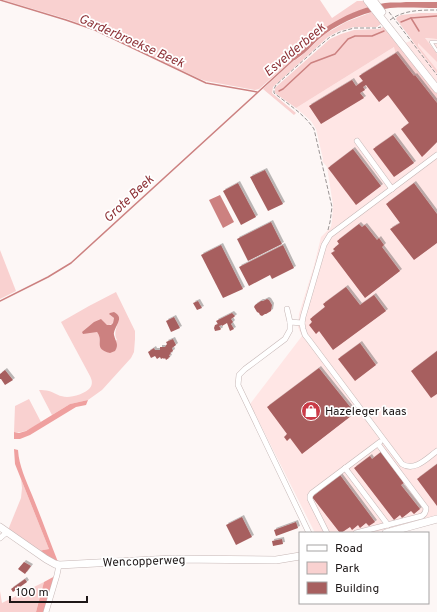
<svg xmlns="http://www.w3.org/2000/svg" width="437" height="612" viewBox="0 0 437 612" font-family="Overpass,sans-serif">
<style>
.built{fill:#ffe6e5}
.green{fill:#f9d1d0;fill-rule:evenodd}
.forest{fill:#efa09f}
.water{fill:#cc8180}
.lines{fill:none;stroke-linecap:round;stroke-linejoin:round}
.stream{stroke:#cc8180;stroke-width:1.5}
.building{fill:#a75f5f;filter:url(#shadow)}
.service-casing{stroke:#c6b7b6;stroke-width:3.5}
.minor-casing{stroke:#c6b7b6;stroke-width:6}
.tertiary-casing{stroke:#c6b7b6;stroke-width:8}
.path{stroke:#999393;stroke-width:1;stroke-dasharray:4 2;stroke-linecap:butt}
.service{stroke:#fff;stroke-width:2.5}
.minor{stroke:#fff;stroke-width:5}
.tertiary{stroke:#fff;stroke-width:7}
.labels{text-anchor:middle;stroke-width:3.5;stroke-linejoin:round;paint-order:stroke}
.poi-label{font-size:12px;fill:#1e1818;stroke:#fff;text-anchor:start}
.street-label{font-size:12px;fill:#1e1818;stroke:#fff}
.water-label{font-size:13px;font-style:italic;fill:#8e3338;stroke:#fff}
</style>
<defs>
<filter id="shadow"><feDropShadow dx="2" dy="-2" stdDeviation="0" flood-color="#0004"/></filter>
</defs>
<rect width="100%" height="100%" fill="#fdf7f6"/>
<path class="built" d="M419,38L437,39V516L372,533H315L250,404L302,336L298,327L299,314L314,266L321,237L331,227L332,220L333,205L327,167L322,161L323,159L316,129L311,121L296,108L394,47Z"/>
<g class="green">
<path d="M3,0H320L332,18L357,1H365L369,7L351,14L320,31L296,53L292,58L291,61L259,89L255,90L206,81L200,79L95,29L67,19Z"/>
<path d="M372,12L382,23L377,27H354L347,29L339,31L328,37L273,87L272,93L296,113L294,115L263,89L292,62L300,57L325,34L346,22Z"/>
<path d="M420,13H437V39L425,38L437,54V62L418,43V46L437,70V73L396,19L397,17L401,15Z"/>
<path d="M385,26L437,92V103H436L396,54L394,47L296,108L275,93V88L277,86L330,39L341,34L354,30L379,29Z"/>
<path d="M0,250L16,291L0,299Z"/>
<path d="M116,292L135,331V339L134,352L131,358L102,390L88,400L70,404L52,415L39,390C42,390 46,390 49,391C55,393 60,397 67,397C74,397 86,393 90,388C93,384 92,380 90,376L61,322L89,306ZM109,314L119,320C117,327 113,333 117,340L100,346L99,335L97,332L105,324L107,325C113,325 113,323 114,318Z"/>
<path d="M29,399L41,422C33,427 25,434 14,432L15,406Z"/>
<path d="M21,479L49,549L38,551L8,530L21,498L22,488Z"/>
<path d="M44,582L36,612H0V591L2,603Z"/>
</g>
<g class="forest">
<path d="M88,400L86,405L76,407L30,435L20,439H14V432L19,433L26,431L70,404Z"/>
<path d="M14,449L18,450C19,466 26,480 32,495C41,517 49,539 58,562L38,551L49,549L15,464Z"/>
<path d="M55,576L44,612H36L44,582Z"/>
</g>
<g class="water">
<path d="M406,2H437V8C422,8 406,7 390,8C369,11 342,21 325,34C313,43 304,56 291,62L292,58L293,56C316,30 350,9 385,3C392,2 399,3 406,2Z"/>
<path d="M220,195L234,222L223,228L209,200Z"/>
<path d="M114,312C126,318 113,327 114,335C116,343 119,344 115,351L110,353C93,349 104,341 97,332L83,334L82,332L94,322L101,319L107,325H111L113,323L114,318L109,314L110,313Z"/>
</g>
<g class="lines">
<g class="stream">
<path d="M0,0L66,20L95,30L206,83L257,92"/>
<path d="M411,18L419,31"/>
<path d="M401,22L411,18L437,16"/>
<path d="M279,91L283,89L311,63L335,54L348,39L355,36H372L384,31"/>
<path d="M0,301L48,277L71,263L292,61"/>
</g>
</g>
<g class="building">
<path d="M396,53L414,76L415,75L437,103V142L422,157L401,129L409,123L388,95L379,102L366,85L363,87L365,90L360,93L364,98L321,124L309,106L352,80L356,86L363,81L359,76Z"/>
<path d="M393,135L414,163L394,177L373,149Z"/>
<path d="M353,149L381,186L356,205L328,168Z"/>
<path d="M265,170L283,204L268,211L250,177Z"/>
<path d="M238,183L256,217L241,225L223,191Z"/>
<path d="M414,183L437,214V243L414,260L390,229L400,223L386,204Z"/>
<path d="M271,222L282,244L248,261L237,239Z"/>
<path d="M359,224L362,227L365,225L377,240L379,238L384,245L382,247L400,271L365,298L331,253L335,251L333,249L339,244L337,241Z"/>
<path d="M221,245L243,289L223,298L201,255Z"/>
<path d="M283,245L294,268L272,279L270,275L249,286L239,267Z"/>
<path d="M346,287L360,305L374,295L386,311L333,350L319,331L316,334L309,325L312,322L310,319L325,307L323,304Z"/>
<path d="M267,299L269,300L272,305L271,311L266,314H265L262,316L260,315L259,313L257,312L254,307L255,305L261,301H263Z"/>
<path d="M198,301L202,308L197,310L193,303Z"/>
<path d="M232,313L235,316L234,317L231,319L233,322L231,324L234,329L230,331L227,323L222,326V325L219,326L221,329L220,330L215,331L214,328L215,325L218,324L216,321Z"/>
<path d="M174,317L180,328L171,332L166,321Z"/>
<path d="M173,339L176,345L172,348L173,351L170,353L171,354L169,355L170,357L168,358H169L166,360L165,358L164,359L163,358L161,359L160,357L157,359L155,356L151,358L148,352L154,348L155,350H160V347H165L167,344L166,342Z"/>
<path d="M360,343L376,365L355,381L338,359Z"/>
<path d="M437,351V394L431,398L411,371Z"/>
<path d="M319,368L355,413L302,454L290,438L287,441L284,437L287,434L267,407Z"/>
<path d="M5,370L13,380L5,385L1,379H0V374Z"/>
<path d="M381,452L404,483L401,485L420,509L414,514L411,511L402,518L400,515L394,520L354,468L370,456L372,459Z"/>
<path d="M437,464V506L417,479Z"/>
<path d="M340,475L375,522L369,526L366,523L360,528L358,525L352,530L350,527L341,533H340L312,497Z"/>
<path d="M242,517L252,537L236,545L226,525Z"/>
<path d="M296,522L298,528L276,536L274,530Z"/>
<path d="M282,539L283,544L273,546L272,541Z"/>
<path d="M24,562L31,566L25,574L18,569Z"/>
<path d="M25,579L27,582L13,592L11,589Z"/>
</g>
<g class="lines">
<g class="service-casing">
<path id="service" d="M437,42H431L437,51"/>
</g>
<g class="minor-casing">
<g id="minor">
<path d="M357,141L392,189"/>
<path d="M437,155L330,235L324,245L303,317L302,323L303,329L305,335L309,340L402,464C415,472 427,458 437,451"/>
<path d="M287,309L290,322V330L285,339L245,369L239,375L238,385L309,533"/>
<path d="M290,322L302,323"/>
<path d="M345,468L388,525"/>
<path d="M327,533L310,499V496L312,493L380,442"/>
<path d="M356,533L422,516C425,514 426,512 426,508L378,444"/>
<path d="M0,538L7,532"/>
<path d="M46,612L57,575L59,565"/>
</g>
</g>
<g class="tertiary-casing">
<g id="tertiary">
<path d="M367,0L437,89"/>
<path d="M373,0L382,12"/>
<path d="M0,527L46,559L55,564L59,565L172,559L276,560L300,556"/>
<path d="M386,533L437,519"/>
</g>
</g>
<g class="path">
<path d="M389,12L437,75"/>
<path d="M390,20C403,10 421,10 437,10"/>
<path d="M328,230L330,222L332,207L314,129C304,114 288,104 274,93V89L276,85L317,48L330,37L340,32L354,28H377L381,27"/>
</g>
<use href="#service" class="service"/>
<use href="#minor" class="minor"/>
<use href="#tertiary" class="tertiary"/>
</g>
<defs>
<g id="shop-disc" transform="scale(1)"><circle r="9.5" fill="#ca3a47" stroke="#fff"/><path d="M-5-2.5h2.3a2.7 3.5 0 0 1 5.4 0H5L5.5 6h-11ZM-1.5-2.5h3a1.5 2.3 0 0 0-3 0Z" fill="#fff"/></g>
</defs>
<g fill-rule="evenodd">
<use href="#shop-disc" x="311" y="411"/>
</g>
<g class="labels">
<g class="poi-label">
<text x="325" y="415">Hazeleger kaas</text>
</g>
<g class="street-label">
<text transform="translate(144 561) rotate(-2)" y="4">Wencopperweg</text>
</g>
<g class="water-label">
<text transform="translate(132 40) rotate(24)" y="5">Garderbroekse Beek</text>
<text transform="translate(294 49) rotate(-40)" y="5">Esvelderbeek</text>
<text transform="translate(128 198) rotate(-43)" y="5">Grote Beek</text>
</g>
</g>
<rect x="299" y="532" width="130" height="72" fill="#ffffff" stroke="#a5a3a3"/>
<rect x="307" y="545" width="20" height="6" fill="#ffffff" stroke="#a5a3a3"/>
<text x="335" y="552" font-size="12" fill="#1e1818">Road</text>
<rect x="307" y="562" width="20" height="12" fill="#f9d1d0" stroke="#a5a3a3"/>
<text x="335" y="572" font-size="12" fill="#1e1818">Park</text>
<rect x="307" y="582" width="20" height="12" fill="#a75f5f" stroke="#a5a3a3"/>
<text x="335" y="592" font-size="12" fill="#1e1818">Building</text>
<path d="M10 596v6h77v-6" fill="none" stroke="#1e1818" stroke-width="2"/>
<text x="16" y="596" font-size="12" fill="#1e1818" stroke="#ffffff" stroke-width="3" paint-order="stroke">100 m</text>
</svg>
